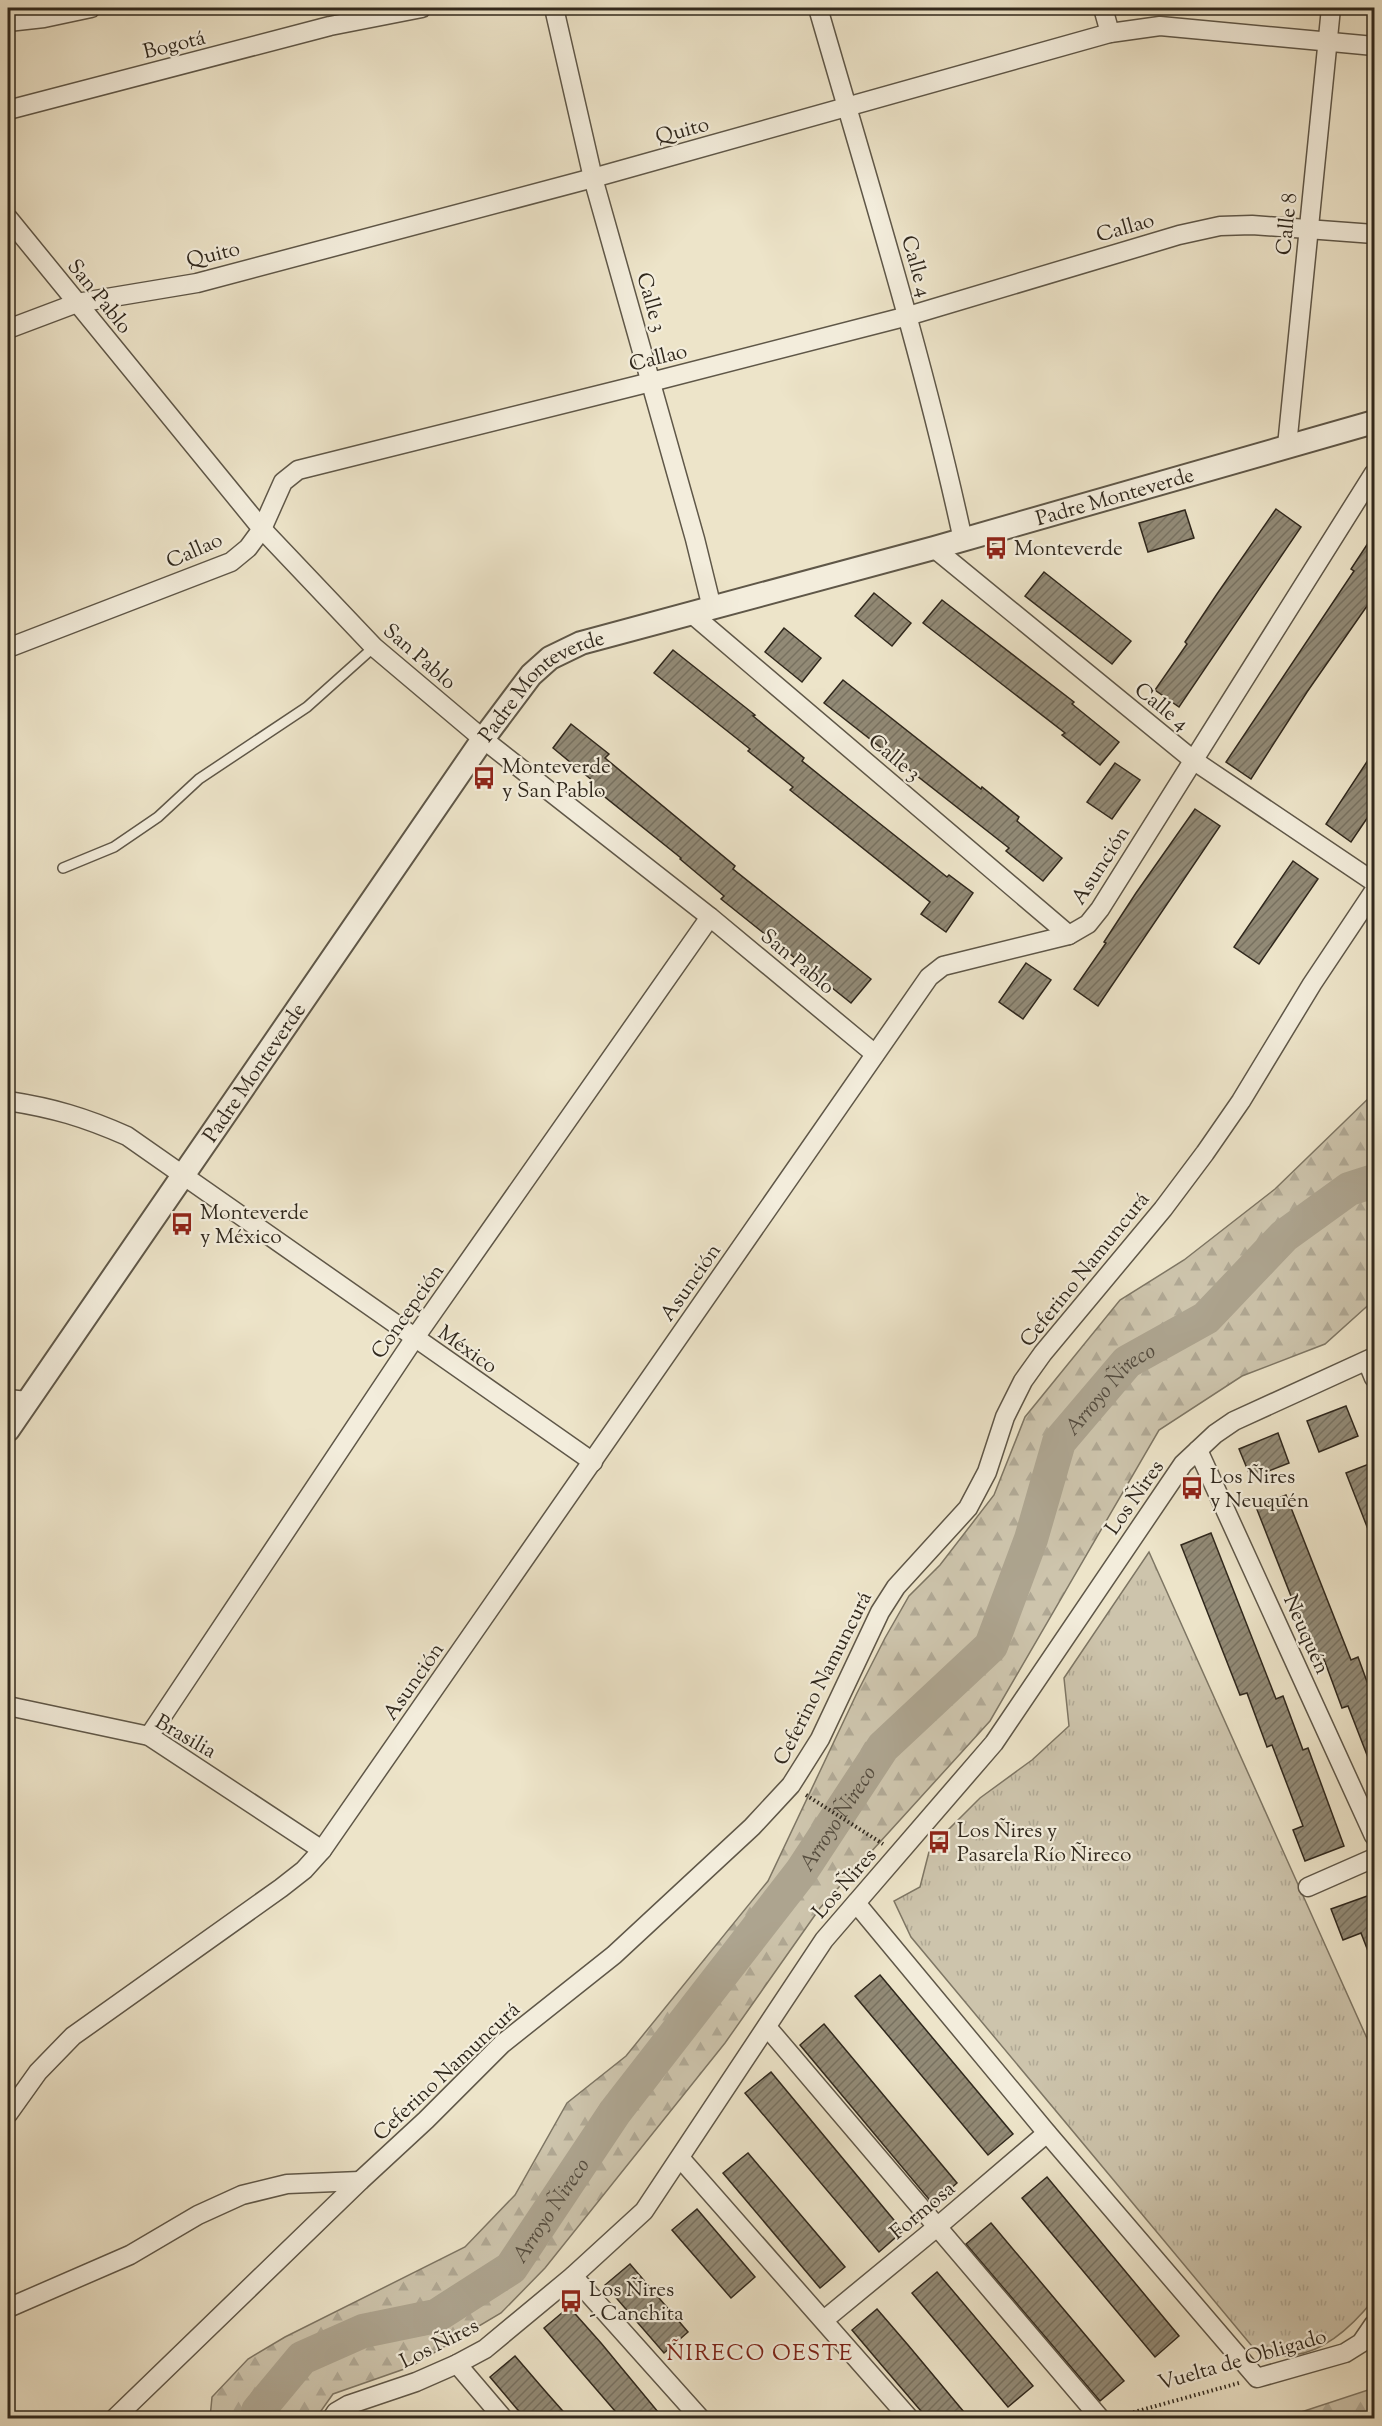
<svg xmlns="http://www.w3.org/2000/svg" width="1382" height="2426" viewBox="0 0 1382 2426" font-family="'Sorts Mill Goudy',serif">
<style>
.grass{fill:url(#grass-tufts);stroke:#7e7664;stroke-width:1.5}
.forest{fill:url(#forest-firs);stroke:#7e7664;stroke-width:1.5}
.lines{fill:none;stroke-linecap:round;stroke-linejoin:round}
.river{stroke:#ada48f;stroke-width:34}
.building{fill:url(#building-hatch);stroke:#30281d;stroke-width:1.5}
.service-casing{stroke:#5f5748;stroke-width:12}
.minor-casing{stroke:#5f5748;stroke-width:21}
.tertiary-casing{stroke:#5f5748;stroke-width:26}
.path{stroke:#30281d;stroke-width:4;stroke-dasharray:1.5 3;stroke-linecap:butt}
.service{stroke:#f3eddc;stroke-width:9}
.minor{stroke:#f3eddc;stroke-width:18}
.tertiary{stroke:#f3eddc;stroke-width:22}
.labels{text-anchor:middle;stroke-width:4.5;stroke-linejoin:round;paint-order:stroke}
.street-label{font-size:21px;fill:#30281d;stroke:#f3eddc}
.poi-label{font-size:21px;fill:#30281d;stroke:#f3eddc;text-anchor:start}
.water-label{font-size:22px;font-style:italic;fill:#564d3f;stroke:#f3eddc}
.neighbourhood-label{font-size:22px;letter-spacing:1.5px;fill:#7a1f14;stroke:#f3eddc}
</style>
<defs>
<pattern id="grass-tufts" width="24" height="20" patternUnits="userSpaceOnUse" patternTransform="scale(1.5)"><rect width="24" height="20" fill="#cdc4ac"/><path d="M3 7l-1-3M5 7V3M7 7l1-3M15 17l-1-3M17 17v-4M19 17l1-3" fill="none" stroke="#b0a894"/></pattern>
<pattern id="forest-firs" width="22" height="20" patternUnits="userSpaceOnUse" patternTransform="scale(1.5)"><rect width="22" height="20" fill="#cdc4ac"/><path d="M5 1l3.5 6h-7zM16 11l3.5 6h-7z" fill="#b0a894"/></pattern>
<pattern id="building-hatch" width="6" height="6" patternUnits="userSpaceOnUse" patternTransform="scale(1.5)"><rect width="6" height="6" fill="#928a76"/><path d="M-1 1l2-2M0 6l6-6M5 7l2-2" fill="none" stroke="#787160"/></pattern>
</defs>
<rect width="100%" height="100%" fill="#ede4c9"/>
<filter id="stains"><feTurbulence type="fractalNoise" baseFrequency=".00333" numOctaves="4"/><feColorMatrix values="0 0 0 0 .2 0 0 0 0 .09 0 0 0 0 .02 0 0 0 .5 -.17"/></filter>
<radialGradient id="worn" r=".72"><stop offset=".6" stop-color="#630" stop-opacity="0"/><stop offset="1" stop-color="#630" stop-opacity=".3"/></radialGradient>
<path class="grass" d="M1149,1552L1374,2054V2299C1355,2323 1327,2351 1294,2355C1283,2357 1271,2356 1261,2357L911,1937L894,1901L920,1887L930,1848L980,1798L1032,1760L1069,1726L1064,1678Z"/>
<g class="forest">
<path d="M1374,1093V1300L1325,1344L1242,1376L1159,1430L990,1721L820,1908L725,2043L545,2268L501,2313L410,2367L333,2394L316,2418H210L212,2397L248,2359L285,2337L465,2247L515,2195L567,2103L626,2056L768,1881L857,1693L885,1638L909,1596L940,1565L994,1495L1025,1417L1120,1300L1184,1260L1275,1189Z"/>
<path d="M1374,2388V2418H1283Z"/>
</g>
<g class="lines">
<path class="river" id="s1" d="M258,2418V2411L302,2358L363,2331L436,2316L511,2268L615,2112L801,1872L883,1747L991,1646L1031,1539L1059,1442L1127,1362L1206,1318L1284,1236L1349,1189L1374,1181"/>
</g>
<g class="building">
<path d="M1276,509L1301,527L1179,707L1155,690L1187,644L1185,642L1217,594Z"/>
<path d="M1185,510L1194,538L1148,552L1139,523Z"/>
<path d="M1374,534V596L1307,692L1251,779L1226,762L1354,571L1351,569Z"/>
<path d="M1044,572L1131,641L1112,664L1025,596Z"/>
<path d="M874,593L911,623L892,646L855,616Z"/>
<path d="M942,600L1074,702L1072,704L1119,742L1100,765L1062,735L1065,733L923,623Z"/>
<path d="M784,628L821,658L802,682L765,652Z"/>
<path d="M673,650L755,715L753,716L804,758L802,761L854,803L947,877L949,875L973,893L946,932L921,914L930,902L790,790L793,787L748,751L750,749L654,673Z"/>
<path d="M843,680L981,789L982,787L1019,817L1017,821L1062,858L1043,881L1006,851L1009,848L824,703Z"/>
<path d="M571,724L609,754L605,758L735,866L733,869L871,979L851,1003L721,899L724,896L680,859L681,858L590,785L593,781L553,748Z"/>
<path d="M1374,751V808L1351,842L1326,824Z"/>
<path d="M1115,763L1140,780L1112,819L1087,802Z"/>
<path d="M1195,809L1220,826L1098,1006L1074,989L1106,943L1104,942L1136,893Z"/>
<path d="M1293,861L1318,879L1259,964L1234,947Z"/>
<path d="M1026,963L1051,980L1023,1019L999,1002Z"/>
<path d="M1346,1406L1358,1436L1319,1452L1307,1421Z"/>
<path d="M1278,1433L1289,1463L1251,1478L1239,1449Z"/>
<path d="M1374,1462V1541L1373,1542L1346,1473Z"/>
<path d="M1286,1495L1351,1660L1358,1657L1374,1701V1773L1348,1706L1342,1708L1322,1654L1315,1657L1256,1507Z"/>
<path d="M1211,1533L1276,1699L1283,1696L1303,1750L1308,1748L1344,1846L1305,1861L1293,1830L1303,1826L1272,1745L1267,1747L1247,1693L1240,1695L1181,1545Z"/>
<path d="M1370,1895L1374,1907L1373,1964L1361,1933L1343,1940L1331,1909Z"/>
<path d="M880,1975L1013,2134L988,2155L855,1996Z"/>
<path d="M824,2024L957,2183L933,2204L800,2045Z"/>
<path d="M771,2072L903,2231L879,2252L745,2093Z"/>
<path d="M748,2153L845,2267L820,2288L723,2173Z"/>
<path d="M1047,2177L1179,2336L1155,2357L1022,2198Z"/>
<path d="M697,2209L755,2277L731,2298L672,2230Z"/>
<path d="M991,2223L1124,2381L1100,2401L966,2244Z"/>
<path d="M630,2264L688,2332L664,2353L605,2285Z"/>
<path d="M937,2272L1033,2386L1008,2407L912,2293Z"/>
<path d="M569,2307L601,2343L663,2418H621L571,2360L544,2328Z"/>
<path d="M877,2309L908,2345L969,2418H927L879,2362L852,2330Z"/>
<path d="M515,2356L546,2392L569,2418H526L517,2409L490,2377Z"/>
</g>
<g class="lines">
<g class="service-casing">
<path id="service" d="M63,868L114,847L158,817L199,779L307,707L374,647"/>
</g>
<g class="minor-casing">
<g id="minor">
<path d="M554,8L593,178L695,539L712,608"/>
<path d="M818,8C869,184 924,360 963,540"/>
<path d="M1103,8L1110,33"/>
<path d="M8,22L44,18L91,8"/>
<path d="M8,110L330,26L422,8"/>
<path d="M8,218L262,529L374,647L483,739L710,917L875,1054"/>
<path d="M8,329L77,303L197,283L593,178L1110,33L1160,26L1374,46"/>
<path d="M1287,446L1331,8"/>
<path d="M934,548L1193,760L1374,882"/>
<path d="M692,614L1069,935"/>
<path d="M8,648L231,562L248,548L262,529L283,482L298,470L651,382L908,316L1179,235L1220,226L1252,225L1374,234"/>
<path d="M8,1101C53,1108 84,1117 127,1136L593,1462"/>
<path d="M1367,1361L1374,1378"/>
<path d="M8,1399L27,1401"/>
<path d="M1198,1450L1374,1836"/>
<path d="M8,1706L149,1736L322,1850"/>
<path d="M149,1736L414,1339L710,917"/>
<path d="M1308,1887L1374,1858"/>
<path d="M856,1903L1047,2133L1257,2378L1345,2353L1361,2343L1374,2324"/>
<path d="M767,2027L1100,2418"/>
<path d="M8,2114L38,2072L73,2036L281,1888L304,1870L322,1850L929,977L943,966L1069,935L1088,924L1100,909L1374,473"/>
<path d="M681,2159L909,2418"/>
<path d="M573,2276L700,2418"/>
<path d="M8,2308L130,2255L198,2215L242,2195L287,2184L360,2181"/>
<path d="M824,2320L937,2227L1047,2133"/>
<path d="M457,2364L503,2418"/>
<path d="M115,2418L360,2181L426,2120L502,2044L614,1955L752,1827L791,1785L820,1739L880,1612L896,1587L968,1508L987,1472L1005,1417L1023,1381L1043,1353L1163,1209L1205,1153L1241,1101L1312,984L1374,891"/>
<path d="M332,2418L336,2412L348,2405L416,2382L457,2364L485,2349L573,2276L644,2211L824,1940L994,1743L1183,1464L1215,1434L1234,1421L1374,1357"/>
</g>
</g>
<g class="tertiary-casing">
<g id="tertiary">
<path id="s2" d="M8,1430L483,739L531,675L550,658L581,643L934,548L1374,422"/>
</g>
</g>
<g class="path">
<path d="M806,1795L883,1844"/>
<path d="M1116,2417L1239,2383"/>
</g>
<use href="#service" class="service"/>
<use href="#minor" class="minor"/>
<use href="#tertiary" class="tertiary"/>
</g>
<defs>
<g id="bus-bare" transform="scale(1.8)"><path d="M-5-6H5V4H4V6H2V4H-2V6H-4V4H-5ZM-3.5-4V0h7V-4ZM-3.5 1.2v1.5H-2V1.2ZM2 1.2v1.5H3.5V1.2Z" fill="#8f2418" stroke="#f3eddc" stroke-width="2.5" paint-order="stroke"/></g>
</defs>
<g fill-rule="evenodd">
<use href="#bus-bare" x="996" y="548"/>
<use href="#bus-bare" x="484" y="778"/>
<use href="#bus-bare" x="182" y="1224"/>
<use href="#bus-bare" x="1192" y="1488"/>
<use href="#bus-bare" x="939" y="1842"/>
<use href="#bus-bare" x="571" y="2301"/>
</g>
<g class="labels">
<g class="street-label">
<text transform="translate(174 44) rotate(-14)" y="7">Bogotá</text>
<text transform="translate(682 130) rotate(-15)" y="7">Quito</text>
<text transform="translate(1286 224) rotate(-84)" y="7">Calle 8</text>
<text transform="translate(1125 227) rotate(-16)" y="7">Callao</text>
<text transform="translate(213 254) rotate(-14)" y="7">Quito</text>
<text transform="translate(917 266) rotate(74)" y="7">Calle 4</text>
<text transform="translate(100 296) rotate(51)" y="7">San Pablo</text>
<text transform="translate(652 302) rotate(74)" y="7">Calle 3</text>
<text transform="translate(658 357) rotate(-14)" y="7">Callao</text>
<text dy="7" stroke="none"><textPath href="#s2" startOffset="1532">Padre Monteverde</textPath></text>
<text transform="translate(194 550) rotate(-24)" y="7">Callao</text>
<text transform="translate(420 656) rotate(41)" y="7">San Pablo</text>
<text dy="7" stroke="none"><textPath href="#s2" startOffset="920">Padre Monteverde</textPath></text>
<text transform="translate(1162 706) rotate(39)" y="7">Calle 4</text>
<text transform="translate(895 757) rotate(40)" y="7">Calle 3</text>
<text transform="translate(1100 865) rotate(-57)" y="7">Asunción</text>
<text transform="translate(798 961) rotate(40)" y="7">San Pablo</text>
<text dy="7" stroke="none"><textPath href="#s2" startOffset="434">Padre Monteverde</textPath></text>
<text transform="translate(1084 1269) rotate(-51)" y="7">Ceferino Namuncurá</text>
<text transform="translate(690 1282) rotate(-55)" y="7">Asunción</text>
<text transform="translate(407 1311) rotate(-55)" y="7">Concepción</text>
<text transform="translate(468 1349) rotate(35)" y="7">México</text>
<text transform="translate(1134 1497) rotate(-55)" y="7">Los Ñires</text>
<text transform="translate(1307 1634) rotate(66)" y="7">Neuquén</text>
<text transform="translate(822 1678) rotate(-63)" y="7">Ceferino Namuncurá</text>
<text transform="translate(413 1681) rotate(-55)" y="7">Asunción</text>
<text transform="translate(186 1736) rotate(30)" y="7">Brasilia</text>
<text transform="translate(844 1883) rotate(-49)" y="7">Los Ñires</text>
<text transform="translate(446 2071) rotate(-43)" y="7">Ceferino Namuncurá</text>
<text transform="translate(922 2210) rotate(-40)" y="7">Formosa</text>
<text transform="translate(439 2343) rotate(-27)" y="7">Los Ñires</text>
<text transform="translate(1242 2359) rotate(-16)" y="7">Vuelta de Obligado</text>
</g>
<g class="poi-label">
<text x="1014" y="555">Monteverde</text>
<text x="502" y="773">Monteverde<tspan x="502" dy="24">y San Pablo</tspan></text>
<text x="200" y="1219">Monteverde<tspan x="200" dy="24">y México</tspan></text>
<text x="1210" y="1483">Los Ñires<tspan x="1210" dy="24">y Neuquén</tspan></text>
<text x="957" y="1837">Los Ñires y<tspan x="957" dy="24">Pasarela Río Ñireco</tspan></text>
<text x="589" y="2296">Los Ñires<tspan x="589" dy="24">- Canchita</tspan></text>
</g>
<g class="water-label">
<text dy="8" stroke="none"><textPath href="#s1" startOffset="1384">Arroyo Ñireco</textPath></text>
<text dy="8" stroke="none"><textPath href="#s1" startOffset="862">Arroyo Ñireco</textPath></text>
<text dy="8" stroke="none"><textPath href="#s1" startOffset="376">Arroyo Ñireco</textPath></text>
</g>
<g class="neighbourhood-label">
<text x="760" y="2360">ÑIRECO OESTE</text>
</g>
</g>
<rect width="1382" height="2426" fill="none" stroke="#ede4c9" stroke-width="30"/>
<rect x="9" y="9" width="1364" height="2408" fill="none" stroke="#30281d" stroke-width="3"/>
<rect x="15" y="15" width="1352" height="2396" fill="none" stroke="#30281d" stroke-width="1.5"/>
<rect width="100%" height="100%" filter="url(#stains)"/>
<rect width="100%" height="100%" fill="url(#worn)"/>
</svg>
